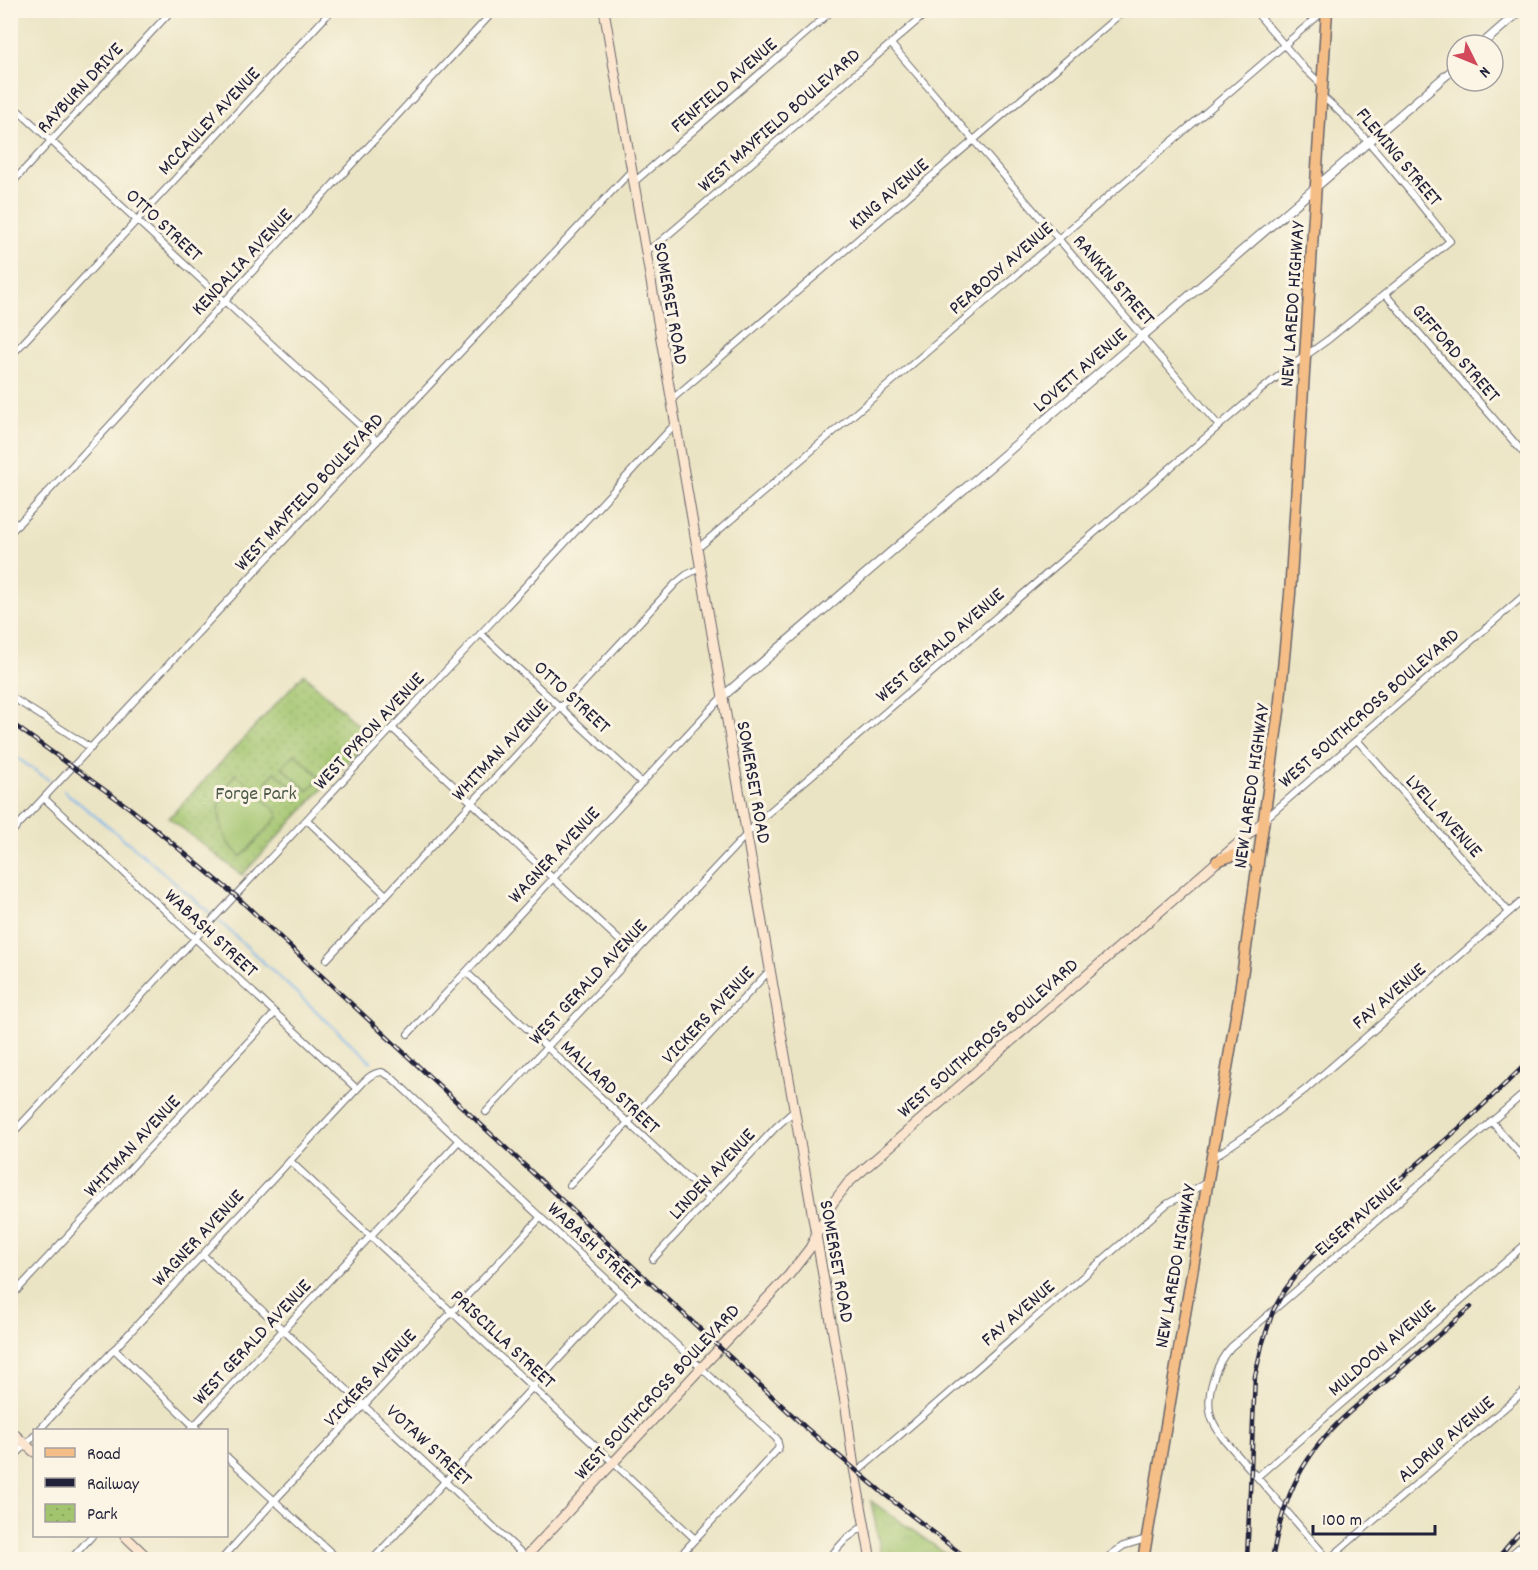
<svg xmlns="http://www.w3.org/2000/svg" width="1538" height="1570" viewBox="0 0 1538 1570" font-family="Dekko,sans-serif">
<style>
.grass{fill:url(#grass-tufts);stroke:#627354;stroke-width:1.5}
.park{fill:url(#park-dots);stroke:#627354;stroke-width:1.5}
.pitch{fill:#a2c46e;stroke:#627354;stroke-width:1.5}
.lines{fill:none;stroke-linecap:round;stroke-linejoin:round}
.stream{stroke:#7bb5ec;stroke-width:2}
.minor-casing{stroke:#68666b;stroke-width:8}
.tertiary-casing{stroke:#68666b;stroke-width:10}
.secondary-casing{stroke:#68666b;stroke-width:11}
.primary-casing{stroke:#68666b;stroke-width:13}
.minor{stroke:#fff;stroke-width:6}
.tertiary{stroke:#fff;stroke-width:8}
.secondary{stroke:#fbe5cf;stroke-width:9}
.primary{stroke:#f6be87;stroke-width:10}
.rail-casing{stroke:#22223b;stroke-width:4.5}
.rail{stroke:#fcf5e5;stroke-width:2;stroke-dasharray:7;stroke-linecap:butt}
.labels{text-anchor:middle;stroke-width:6;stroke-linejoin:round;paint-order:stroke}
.street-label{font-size:20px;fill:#22223b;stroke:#fcf5e5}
.park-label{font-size:20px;fill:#4f5b4d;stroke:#fcf5e5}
</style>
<defs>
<pattern id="grass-tufts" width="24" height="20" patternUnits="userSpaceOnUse" patternTransform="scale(1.5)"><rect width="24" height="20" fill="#a2c46e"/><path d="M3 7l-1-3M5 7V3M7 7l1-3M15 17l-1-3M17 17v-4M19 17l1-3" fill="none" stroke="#8ba860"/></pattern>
<pattern id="park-dots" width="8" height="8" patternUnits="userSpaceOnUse" patternTransform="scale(1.5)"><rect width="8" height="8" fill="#a2c46e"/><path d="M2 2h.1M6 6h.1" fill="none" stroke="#8ba860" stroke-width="1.8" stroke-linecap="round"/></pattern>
</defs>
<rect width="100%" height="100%" fill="#fcf5e5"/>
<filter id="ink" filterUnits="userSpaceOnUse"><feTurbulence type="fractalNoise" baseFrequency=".0167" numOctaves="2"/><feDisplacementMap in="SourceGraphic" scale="12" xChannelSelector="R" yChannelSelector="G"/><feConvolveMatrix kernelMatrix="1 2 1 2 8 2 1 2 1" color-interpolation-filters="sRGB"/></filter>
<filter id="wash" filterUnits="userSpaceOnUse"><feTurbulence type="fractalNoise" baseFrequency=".008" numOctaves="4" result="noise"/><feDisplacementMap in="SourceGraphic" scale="24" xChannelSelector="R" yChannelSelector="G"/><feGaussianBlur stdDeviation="1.35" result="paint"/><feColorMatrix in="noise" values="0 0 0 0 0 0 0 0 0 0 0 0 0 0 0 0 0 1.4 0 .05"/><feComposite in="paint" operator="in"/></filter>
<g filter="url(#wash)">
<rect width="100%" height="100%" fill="#ebe4c4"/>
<path class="grass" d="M871,1501L953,1559H882Z"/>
<path class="park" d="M304,674L371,737L242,875L169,818Z"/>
<g class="pitch">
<path d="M295,754L320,777L308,791L282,767Z"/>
<path d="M275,772L296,791L287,801L266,782Z"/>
<path d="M236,773L278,813V817L241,857L228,843L221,826L219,806L225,788Z"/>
</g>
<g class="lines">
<g class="stream">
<path d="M10,753L49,780"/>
<path d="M64,791L135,848L210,913"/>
<path d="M220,922L371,1062"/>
</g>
</g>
</g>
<g filter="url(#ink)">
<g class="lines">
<g class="minor-casing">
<g id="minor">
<path d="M1254,10L1305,69L1322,85"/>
<path d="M891,44L1219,426"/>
<path d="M10,103L181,261L377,441"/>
<path d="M633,183L833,10"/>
<path d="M10,185L172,10"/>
<path d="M645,252L661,241L930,10"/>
<path d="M1385,294L1528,458"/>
<path d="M10,357L332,10"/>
<path d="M671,400L1125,10"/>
<path d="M10,519L18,525"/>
<path d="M10,533L495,10"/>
<path d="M697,549L1325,10"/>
<path d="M481,634L642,783"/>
<path d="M10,696L91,748"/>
<path d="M392,728L634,954"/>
<path d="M1357,740L1509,912"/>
<path d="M44,798L357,1089"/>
<path d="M1265,819L1528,592"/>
<path d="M307,820L386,895"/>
<path d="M10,834L377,441L631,171"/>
<path d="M327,959L676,583L686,575L700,568"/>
<path d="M466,972L709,1198"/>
<path d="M408,1034L722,697"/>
<path d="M486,1112L761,819L1262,389L1290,367L1329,339L1450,241C1409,192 1370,137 1322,96"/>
<path d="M1491,1121L1528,1163"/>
<path d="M10,1136L528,583L675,424"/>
<path d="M1211,1159L1245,1136L1306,1089L1528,896"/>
<path d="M290,1161L695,1539"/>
<path d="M570,1185L770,970"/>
<path d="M203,1255L528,1559"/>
<path d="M653,1259L776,1127L794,1111"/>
<path d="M10,1298L275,1013"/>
<path d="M114,1349L198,1430"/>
<path d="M39,1430L357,1089C365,1081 370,1073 382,1072L391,1077L777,1439L779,1447L777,1450L676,1560"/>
<path d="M190,1430L458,1142"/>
<path d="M226,1456L339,1560"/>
<path d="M10,1461L34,1436"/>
<path d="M855,1474L1167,1204L1206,1183"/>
<path d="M1257,1477L1528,1242"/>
<path d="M1329,1559L1528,1388"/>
<path d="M70,1560L92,1536"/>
<path d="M221,1560L275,1500L541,1217"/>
<path d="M372,1560L621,1292"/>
<path d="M827,1560L846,1539L865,1525"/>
<path d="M1104,1560L1123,1546L1146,1539"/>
<path d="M1329,1560L1222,1437C1218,1430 1213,1424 1211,1416C1205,1394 1216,1363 1231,1347L1528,1090"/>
<path d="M1504,1560L1528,1540"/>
</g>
</g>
<g class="tertiary-casing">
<g id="tertiary">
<path d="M1481,45L1521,10"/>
<path d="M722,697L1457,66"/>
</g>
</g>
<g class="secondary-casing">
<g id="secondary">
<path d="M604,10L846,1408L854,1468L871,1560"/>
<path d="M10,1430L34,1452"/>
<path d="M125,1536L150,1560"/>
<path d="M523,1560L701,1368L789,1275L810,1248L832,1204L848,1183L1265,820"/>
</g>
</g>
<g class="primary-casing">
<g id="primary">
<path d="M1217,861C1237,854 1244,847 1258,867"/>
<path d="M1143,1560L1239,998L1279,711L1290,594L1327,10"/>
</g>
</g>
<use href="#minor" class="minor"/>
<use href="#tertiary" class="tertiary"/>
<use href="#secondary" class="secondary"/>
<use href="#primary" class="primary"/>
<g class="rail-casing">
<g id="rail">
<path d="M10,722L131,809L236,896L806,1428L884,1494L969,1560"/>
<path d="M1247,1560L1255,1376L1262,1345L1273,1311L1284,1291L1302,1267L1323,1245L1457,1130L1528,1062"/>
<path d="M1272,1560C1278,1525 1288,1490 1307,1461C1327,1429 1356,1406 1384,1383C1413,1357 1442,1332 1471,1307"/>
<path d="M1496,1560L1517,1535L1528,1526"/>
</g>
</g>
<use href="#rail" class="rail"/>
</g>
</g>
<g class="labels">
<g class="street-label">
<text transform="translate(723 84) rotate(-41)" y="7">FENFIELD AVENUE</text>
<text transform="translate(79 87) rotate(-47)" y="7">RAYBURN DRIVE</text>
<text transform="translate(778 119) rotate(-41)" y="7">WEST MAYFIELD BOULEVARD</text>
<text transform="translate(208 120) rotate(-47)" y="7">MCCAULEY AVENUE</text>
<text transform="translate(1400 156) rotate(50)" y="7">FLEMING STREET</text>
<text transform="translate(888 193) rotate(-41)" y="7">KING AVENUE</text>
<text transform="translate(165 224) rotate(43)" y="7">OTTO STREET</text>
<text transform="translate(241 261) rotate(-47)" y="7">KENDALIA AVENUE</text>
<text transform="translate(1000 267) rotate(-41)" y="7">PEABODY AVENUE</text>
<text transform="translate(1115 279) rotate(49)" y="7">RANKIN STREET</text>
<text transform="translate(672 303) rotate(80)" y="7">SOMERSET ROAD</text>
<text transform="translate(1291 304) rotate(-86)" y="7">NEW LAREDO HIGHWAY</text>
<text transform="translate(1457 352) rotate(49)" y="7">GIFFORD STREET</text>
<text transform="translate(1079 369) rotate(-41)" y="7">LOVETT AVENUE</text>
<text transform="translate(308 491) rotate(-47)" y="7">WEST MAYFIELD BOULEVARD</text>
<text transform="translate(939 644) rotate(-41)" y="7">WEST GERALD AVENUE</text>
<text transform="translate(573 696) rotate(43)" y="7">OTTO STREET</text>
<text transform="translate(1368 707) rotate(-41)" y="7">WEST SOUTHCROSS BOULEVARD</text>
<text transform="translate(368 730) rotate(-47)" y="7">WEST PYRON AVENUE</text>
<text transform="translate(499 749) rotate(-47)" y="7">WHITMAN AVENUE</text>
<text transform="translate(755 782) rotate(80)" y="7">SOMERSET ROAD</text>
<text transform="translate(1250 786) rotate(-82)" y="7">NEW LAREDO HIGHWAY</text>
<text transform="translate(1445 815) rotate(48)" y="7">LYELL AVENUE</text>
<text transform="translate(553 854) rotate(-47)" y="7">WAGNER AVENUE</text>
<text transform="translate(212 932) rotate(43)" y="7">WABASH STREET</text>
<text transform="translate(587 981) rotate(-47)" y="7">WEST GERALD AVENUE</text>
<text transform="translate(1388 995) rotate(-41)" y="7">FAY AVENUE</text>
<text transform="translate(707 1014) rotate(-47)" y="7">VICKERS AVENUE</text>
<text transform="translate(987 1037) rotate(-41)" y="7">WEST SOUTHCROSS BOULEVARD</text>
<text transform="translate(611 1086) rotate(43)" y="7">MALLARD STREET</text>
<text transform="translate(131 1145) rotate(-47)" y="7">WHITMAN AVENUE</text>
<text transform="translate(711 1173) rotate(-47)" y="7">LINDEN AVENUE</text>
<text transform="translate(1357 1216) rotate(-41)" y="7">ELSER AVENUE</text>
<text transform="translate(197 1237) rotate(-47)" y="7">WAGNER AVENUE</text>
<text transform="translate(595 1245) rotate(43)" y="7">WABASH STREET</text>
<text transform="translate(838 1261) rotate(80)" y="7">SOMERSET ROAD</text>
<text transform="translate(1174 1266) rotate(-80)" y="7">NEW LAREDO HIGHWAY</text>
<text transform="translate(1017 1312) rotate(-41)" y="7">FAY AVENUE</text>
<text transform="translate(504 1338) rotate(43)" y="7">PRISCILLA STREET</text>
<text transform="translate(251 1341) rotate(-47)" y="7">WEST GERALD AVENUE</text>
<text transform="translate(1381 1347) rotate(-41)" y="7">MULDOON AVENUE</text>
<text transform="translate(369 1377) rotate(-47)" y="7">VICKERS AVENUE</text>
<text transform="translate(656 1391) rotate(-47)" y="7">WEST SOUTHCROSS BOULEVARD</text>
<text transform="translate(1445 1438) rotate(-41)" y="7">ALDRUP AVENUE</text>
<text transform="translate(430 1444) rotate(43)" y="7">VOTAW STREET</text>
</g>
<g class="park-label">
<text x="256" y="799">Forge Park</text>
</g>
</g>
<rect width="1538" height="1570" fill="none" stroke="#fcf5e5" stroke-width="36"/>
<rect x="33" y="1429" width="195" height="108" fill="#fcf5e5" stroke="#a5a1a1" stroke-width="1.5"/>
<rect x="45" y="1448" width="30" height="9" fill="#f6be87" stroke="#a5a1a1" stroke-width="1.5"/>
<text x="87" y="1459" font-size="18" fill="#22223b">Road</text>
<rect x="45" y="1478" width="30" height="9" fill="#22223b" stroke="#a5a1a1" stroke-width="1.5"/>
<text x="87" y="1489" font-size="18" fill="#22223b">Railway</text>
<rect x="45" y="1504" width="30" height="18" fill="url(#park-dots)" stroke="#a5a1a1" stroke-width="1.5"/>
<text x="87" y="1519" font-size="18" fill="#22223b">Park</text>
<g transform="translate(1475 63) rotate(133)"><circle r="28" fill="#fcf5e5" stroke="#a5a1a1" stroke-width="1.5"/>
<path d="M0-4.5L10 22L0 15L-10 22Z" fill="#d1495b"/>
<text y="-9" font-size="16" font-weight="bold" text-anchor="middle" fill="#22223b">N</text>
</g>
<path d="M1313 1525v9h122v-9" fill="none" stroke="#22223b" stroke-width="3"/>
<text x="1322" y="1525" font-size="18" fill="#22223b" stroke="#fcf5e5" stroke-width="4.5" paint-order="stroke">100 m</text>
</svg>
